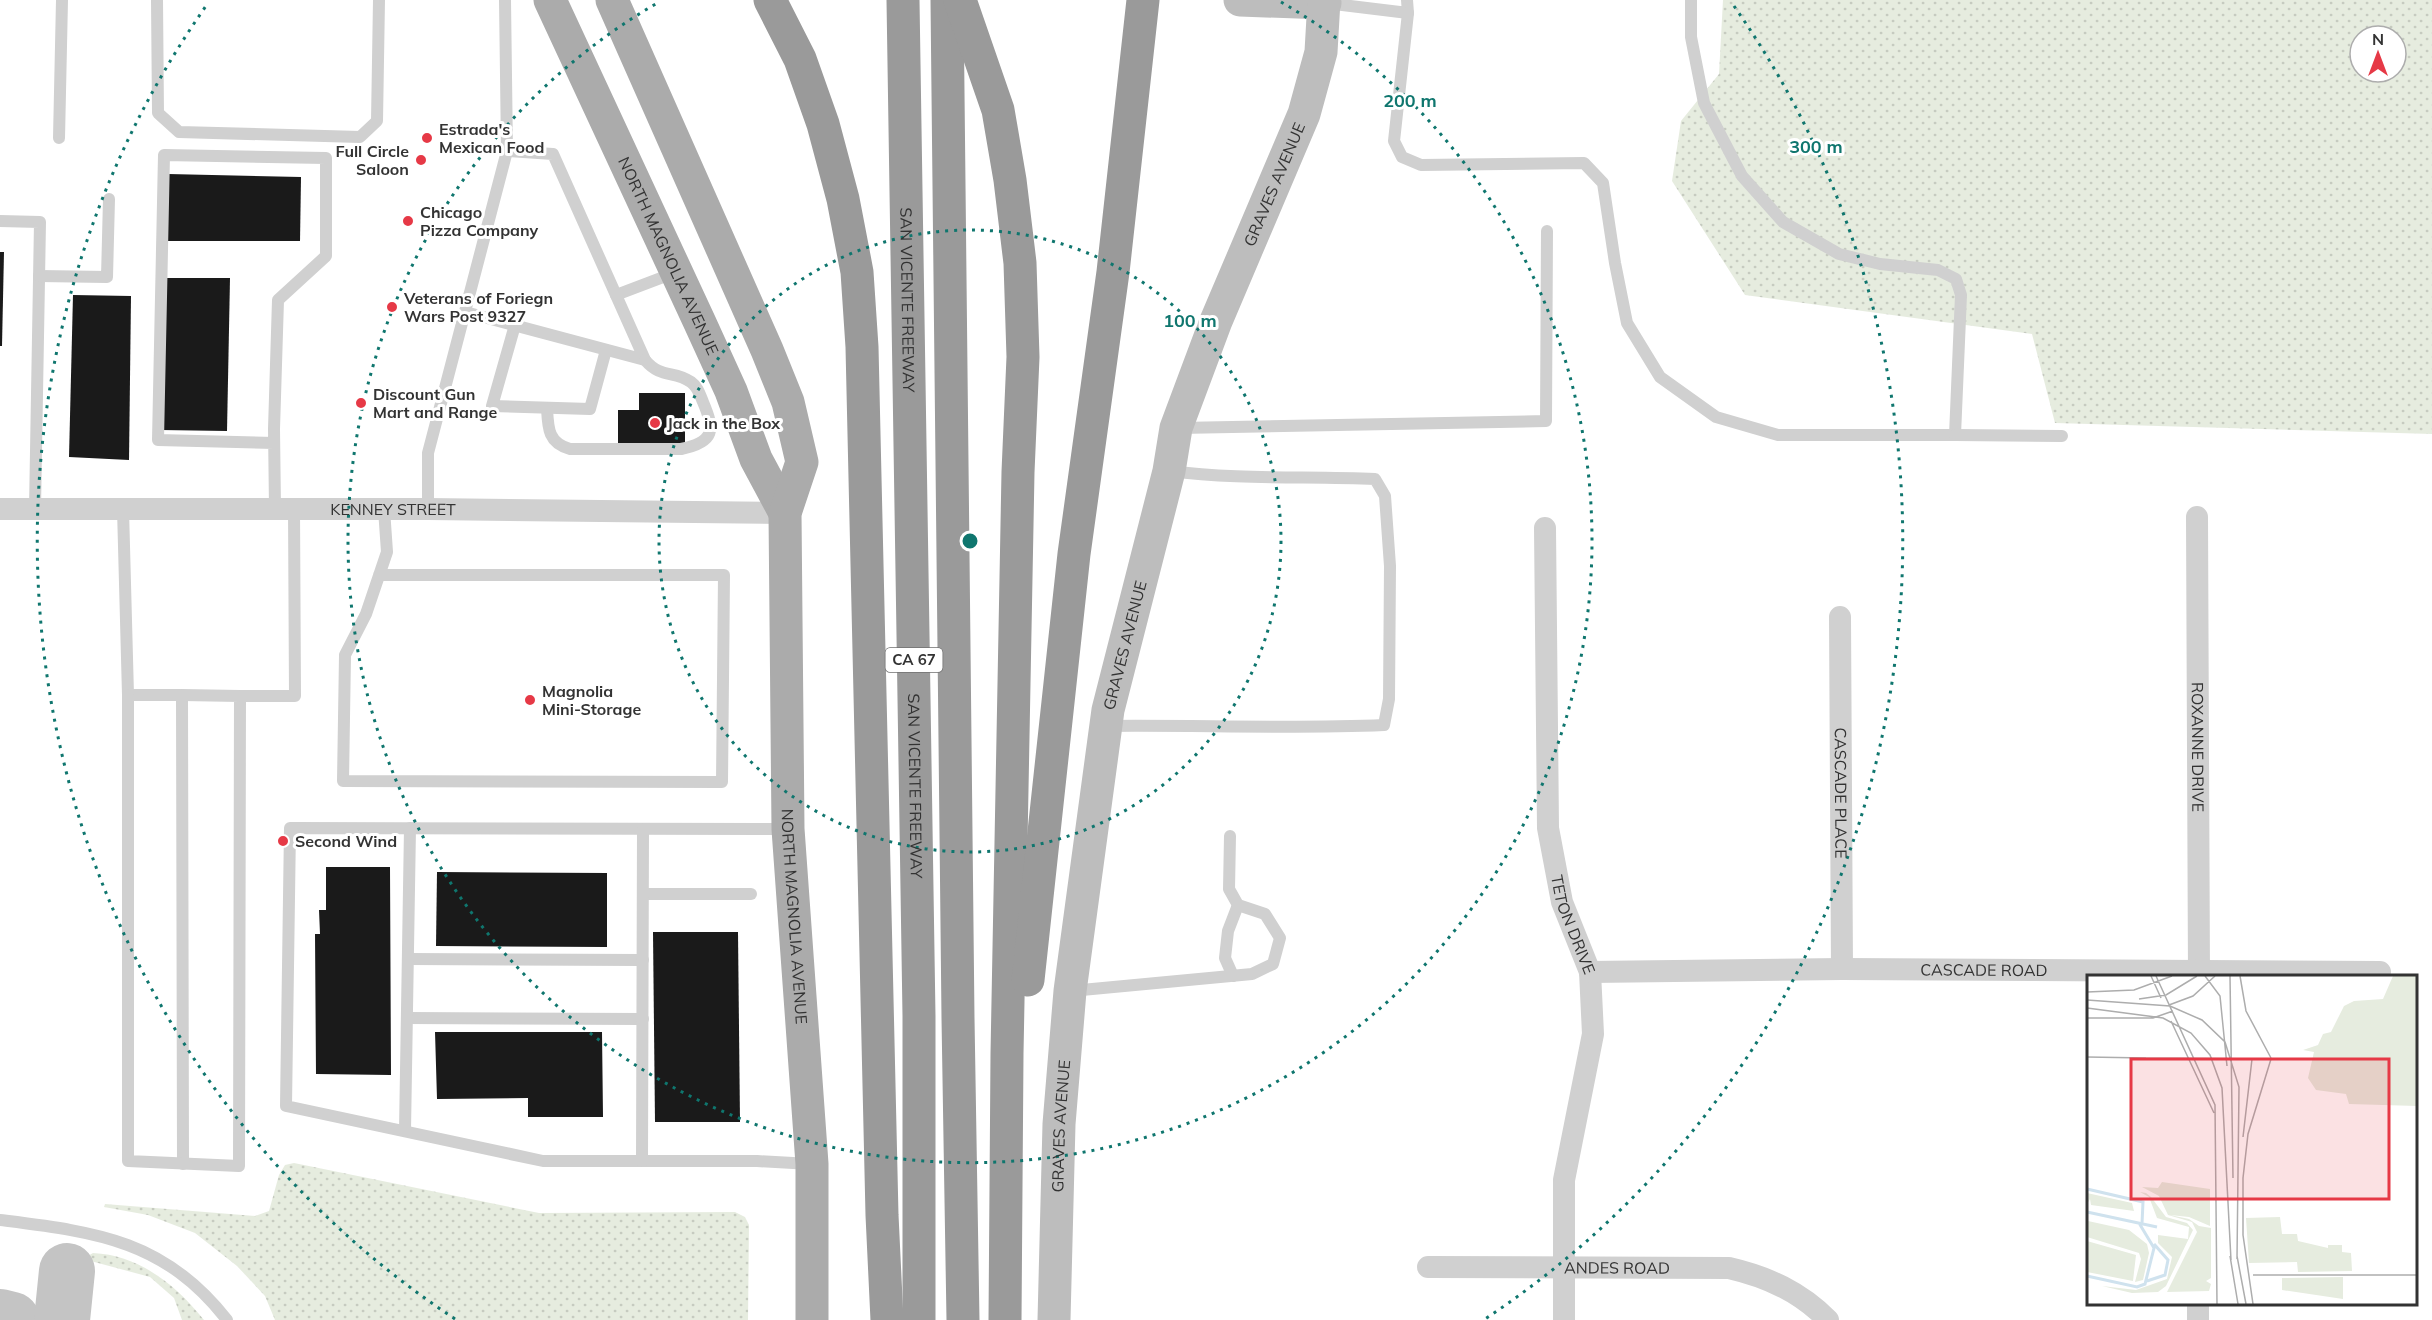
<svg xmlns="http://www.w3.org/2000/svg" width="2432" height="1320" viewBox="0 0 2432 1320" font-family="Mulish,sans-serif">
<style>
.green{fill:url(#green-dots);fill-rule:evenodd}
.lines{fill:none;stroke-linecap:round;stroke-linejoin:round}
.taxiway{stroke:#c4c4c4;stroke-width:56}
.building{fill:#1a1a1a}
.lane{stroke:#d0d0d0;stroke-width:12}
.street{stroke:#d0d0d0;stroke-width:22}
.secondary{stroke:#bdbdbd;stroke-width:33}
.primary{stroke:#ababab;stroke-width:33}
.highway{stroke:#9a9a9a;stroke-width:33}
.ring{fill:none;stroke:#0f766e;stroke-width:3;stroke-dasharray:3 6}
.poi-dot{fill:#e63946;stroke:#fff;stroke-width:2}
.labels{text-anchor:middle;stroke-width:6;stroke-linejoin:round;paint-order:stroke}
.shield{fill:#fff;stroke:#707070;stroke-width:1.5}
.shield-label{font-size:15px;font-weight:bold;fill:#333}
.poi-label{font-size:16px;font-weight:bold;fill:#333;stroke:#fff;text-anchor:start}
.street-label{font-size:16px;fill:#333;stroke:#fff}
.inset-river{fill:none;stroke:#cfe2ee;stroke-width:3}
.inset-road{fill:none;stroke:#adadad;stroke-width:1.5}
.view{fill:#e63946;fill-opacity:0.15;stroke:#e63946;stroke-width:3}
.inset-edge{fill:none;stroke:#333;stroke-width:3}
.centre{fill:#0f766e;stroke:#fff;stroke-width:3}
.ring-label{font-size:18px;text-anchor:middle;font-weight:bold;fill:#0f766e;stroke:#fff;stroke-width:6;stroke-linejoin:round;paint-order:stroke}
</style>
<defs>
<pattern id="green-dots" width="8" height="8" patternUnits="userSpaceOnUse" patternTransform="scale(1.5)"><rect width="8" height="8" fill="#e6ecdf"/><path d="M2 2h.1M6 6h.1" fill="none" stroke="#c6cbc0" stroke-width="1.8" stroke-linecap="round"/></pattern>
</defs>
<rect width="100%" height="100%" fill="#fff"/>
<g class="green">
<path d="M1723,0H2432V434L2055,423L2032,334L1745,295L1672,181L1681,121L1719,74ZM2360,36H2396V72H2360Z"/>
<path d="M294,1163L539,1213L735,1212L745,1217L749,1225L748,1320H275L265,1296L237,1266L195,1233L148,1215L104,1207L105,1204L255,1216L269,1211L279,1175L285,1165Z"/>
<path d="M93,1253C139,1255 176,1285 204,1320H182L174,1298L150,1277L87,1260L86,1257Z"/>
</g>
<g class="lines">
<g class="taxiway">
<path d="M0,1317L12,1320"/>
<path d="M62,1320L67,1271"/>
</g>
</g>
<g class="building">
<path d="M168,174L301,177L300,241H166Z"/>
<path d="M0,252H4L2,346H0Z"/>
<path d="M165,278H230L227,431L161,430Z"/>
<path d="M73,295L131,296L129,460L69,457Z"/>
<path d="M639,393H685V445H618V410H639Z"/>
<path d="M326,867H390L391,1075L316,1074L315,934H320L319,910H326Z"/>
<path d="M437,872L607,873V947L436,946Z"/>
<path d="M653,932H738L740,1122H655Z"/>
<path d="M435,1032H602L603,1117H528V1098L437,1099Z"/>
</g>
<g class="lines">
<g class="lane">
<path d="M157,0L158,113L179,132L360,137L377,121L379,0"/>
<path d="M1326,3L1408,13L1407,0"/>
<path d="M1408,13L1394,141L1402,157L1421,165L1584,163L1603,183L1615,263L1627,323L1660,377L1716,417L1778,435H1955L1961,295L1956,279L1938,270L1880,264L1839,254L1783,222L1742,176L1704,103L1691,37V0"/>
<path d="M59,138L62,0"/>
<path d="M0,221L40,222L35,509"/>
<path d="M39,276L107,277L109,199"/>
<path d="M616,295L674,273"/>
<path d="M465,312L645,360L553,154L507,151"/>
<path d="M515,325L492,406L590,409L606,350"/>
<path d="M547,408C548,428 548,443 570,449H681C715,442 715,430 703,402C700,395 698,387 691,382C674,370 661,379 645,360"/>
<path d="M1179,428L1546,421L1547,231"/>
<path d="M1955,435L2062,436"/>
<path d="M274,443L158,440L164,155L326,158V256L278,300L274,429L275,509"/>
<path d="M123,509L128,695H182L183,1164"/>
<path d="M428,509V453L507,151L505,0"/>
<path d="M379,575H724L722,782L343,781L345,655L366,614L387,552L384,509"/>
<path d="M128,695V1161L239,1166L240,696L182,695"/>
<path d="M240,696H295L294,509"/>
<path d="M1106,726C1199,725 1292,729 1384,725L1389,699L1390,566L1385,496L1375,479C1306,476 1238,480 1170,471"/>
<path d="M786,829L290,828L286,1106L543,1161H757L811,1164"/>
<path d="M643,894H751"/>
<path d="M408,959L643,960"/>
<path d="M1233,976L1225,958L1228,931L1238,905"/>
<path d="M1071,991L1252,974L1273,964L1280,938L1265,914L1238,905L1229,889L1230,836"/>
<path d="M407,1018L643,1019"/>
<path d="M405,1131L410,828"/>
<path d="M642,1161L643,829"/>
<path d="M0,1220C95,1232 164,1239 227,1320"/>
</g>
<g class="street">
<path id="s1" d="M0,509H428L785,513"/>
<path id="s2" d="M2197,517L2199,976"/>
<path id="s3" d="M1545,528L1548,828L1562,902L1590,972L1593,1034L1564,1180V1320"/>
<path id="s4" d="M1840,617L1842,969"/>
<path id="s5" d="M1590,972L1842,969L2380,972"/>
<path id="s6" d="M1428,1267L1729,1268C1768,1277 1800,1292 1828,1320"/>
<path d="M2198,1304V1320"/>
</g>
<g class="secondary">
<path d="M1240,0L1325,3"/>
<path id="s7" d="M1054,1320L1059,1124L1070,991L1108,710L1169,471L1176,428L1216,321L1304,114L1321,52L1324,0"/>
</g>
<g class="primary">
<path id="s8" d="M550,0L700,323L731,391L756,459L785,513"/>
<path id="s9" d="M612,0L767,350L788,402L802,462L785,513L788,829L812,1164V1320"/>
</g>
<g class="highway">
<path d="M770,0L800,59L823,124L843,199L857,272L862,347L882,1215L887,1320"/>
<path id="s10" d="M903,0L919,1016V1320"/>
<path d="M947,0L958,1018L963,1320"/>
<path d="M960,0L998,110L1010,180L1020,263L1023,357L1018,472L1007,1054L1005,1320"/>
<path d="M1028,980L1074,554L1113,272L1143,0"/>
</g>
</g>
<g class="ring">
<circle cx="970" cy="541" r="311"/>
<path d="M1281 2A622 622 0 1 1 659 2"/>
<path d="M455 1319A933 933 0 0 1 206 6M1734 6A933 933 0 0 1 1485 1319"/>
</g>
<g class="poi-dot">
<circle cx="427" cy="138" r="6"/>
<circle cx="421" cy="160" r="6"/>
<circle cx="408" cy="221" r="6"/>
<circle cx="392" cy="307" r="6"/>
<circle cx="361" cy="403" r="6"/>
<circle cx="655" cy="423" r="6"/>
<circle cx="530" cy="700" r="6"/>
<circle cx="283" cy="841" r="6"/>
</g>
<g class="labels">
<rect class="shield" x="885.5" y="648" width="57" height="24" rx="4.5"/>
<g class="shield-label">
<text x="914" y="665">CA 67</text>
</g>
<g class="poi-label">
<text x="439" y="135">Estrada's<tspan x="439" dy="18">Mexican Food</tspan></text>
<text x="409" y="157" text-anchor="end">Full Circle<tspan x="409" dy="18">Saloon</tspan></text>
<text x="420" y="218">Chicago<tspan x="420" dy="18">Pizza Company</tspan></text>
<text x="404" y="304">Veterans of Foriegn<tspan x="404" dy="18">Wars Post 9327</tspan></text>
<text x="373" y="400">Discount Gun<tspan x="373" dy="18">Mart and Range</tspan></text>
<text x="667" y="429">Jack in the Box</text>
<text x="542" y="697">Magnolia<tspan x="542" dy="18">Mini-Storage</tspan></text>
<text x="295" y="847">Second Wind</text>
</g>
<g class="street-label">
<text dy="6" stroke="none"><textPath href="#s7" startOffset="1166">GRAVES AVENUE</textPath></text>
<text dy="6" stroke="none"><textPath href="#s8" startOffset="282">NORTH MAGNOLIA AVENUE</textPath></text>
<text dy="6" stroke="none"><textPath href="#s10" startOffset="300">SAN VICENTE FREEWAY</textPath></text>
<text dy="6" stroke="none"><textPath href="#s1" startOffset="393">KENNEY STREET</textPath></text>
<text dy="6" stroke="none"><textPath href="#s7" startOffset="680">GRAVES AVENUE</textPath></text>
<text dy="6" stroke="none"><textPath href="#s2" startOffset="230">ROXANNE DRIVE</textPath></text>
<text dy="6" stroke="none"><textPath href="#s10" startOffset="786">SAN VICENTE FREEWAY</textPath></text>
<text dy="6" stroke="none"><textPath href="#s4" startOffset="176">CASCADE PLACE</textPath></text>
<text dy="6" stroke="none"><textPath href="#s9" startOffset="958">NORTH MAGNOLIA AVENUE</textPath></text>
<text dy="6" stroke="none"><textPath href="#s3" startOffset="400">TETON DRIVE</textPath></text>
<text dy="6" stroke="none"><textPath href="#s5" startOffset="394">CASCADE ROAD</textPath></text>
<text dy="6" stroke="none"><textPath href="#s7" startOffset="194">GRAVES AVENUE</textPath></text>
<text dy="6" stroke="none"><textPath href="#s6" startOffset="189">ANDES ROAD</textPath></text>
</g>
</g>
<g transform="translate(2087 975)">
<rect width="330" height="330" fill="#fff"/>
<path d="M306,1H330V131L262,129L259,119L229,115L221,103L227,77L216,75L231,70L236,59L244,57L257,31L267,26L296,24ZM75,207L123,214V251L102,242L83,240L102,244L112,251L124,253V303L119,306L124,309L122,316L80,317L110,257L105,247L81,240L72,221L55,212L71,213ZM53,217L59,218L64,222L79,242L100,248L106,255L79,311L71,317L45,318L15,311L49,315L80,304L85,282L71,268V260L101,264L102,252L70,243L62,222ZM0,218L45,228L47,236L4,230L3,224L0,229ZM193,242L195,259H210L211,266L241,273V270H255V277L264,278L265,296L211,297L210,287L162,288L159,243ZM1,246L42,255L60,269L62,278L56,305L48,307L54,284L52,278L0,262ZM0,266L49,280L46,306L0,297ZM256,302V324L195,315V303Z" fill="#e6ecdf"/>
<path class="inset-river" d="M0,214L56,227L55,249M0,237L70,252M0,301L50,312L58,309L67,273L52,248M60,306L78,300L81,285L67,269"/>
<path class="inset-road" d="M64,1L74,23M69,1L128,130L130,329M118,1L133,21L140,91M143,1L146,203M153,1L159,36L184,83M0,17L47,15L85,1M52,24L79,20L110,1M0,25L83,31L115,45L138,67L152,112L150,284M82,30L106,21L128,1M0,33L76,43L104,58L123,80L135,113L144,285M0,43H66L86,36M84,46L127,138M0,82L59,83M56,83L184,84L161,159L156,203V260L166,329M156,162L165,84M143,281L151,329M150,281L159,329M166,300H330"/>
<path class="view" d="M44,84H302V224H44Z"/>
<rect width="330" height="330" class="inset-edge"/>
</g>
<circle cx="970" cy="541" r="9" class="centre"/>
<g class="ring-label">
<text x="1410" y="107">200 m</text>
<text x="1816" y="153">300 m</text>
<text x="1190" y="327">100 m</text>
</g>
<g transform="translate(2378 54)"><circle r="28" fill="#ffffff" stroke="#adadad" stroke-width="1.5"/>
<path d="M0-4.5L10 22L0 15L-10 22Z" fill="#e63946"/>
<text y="-9" font-size="16" font-weight="bold" text-anchor="middle" fill="#333333">N</text>
</g>
</svg>
